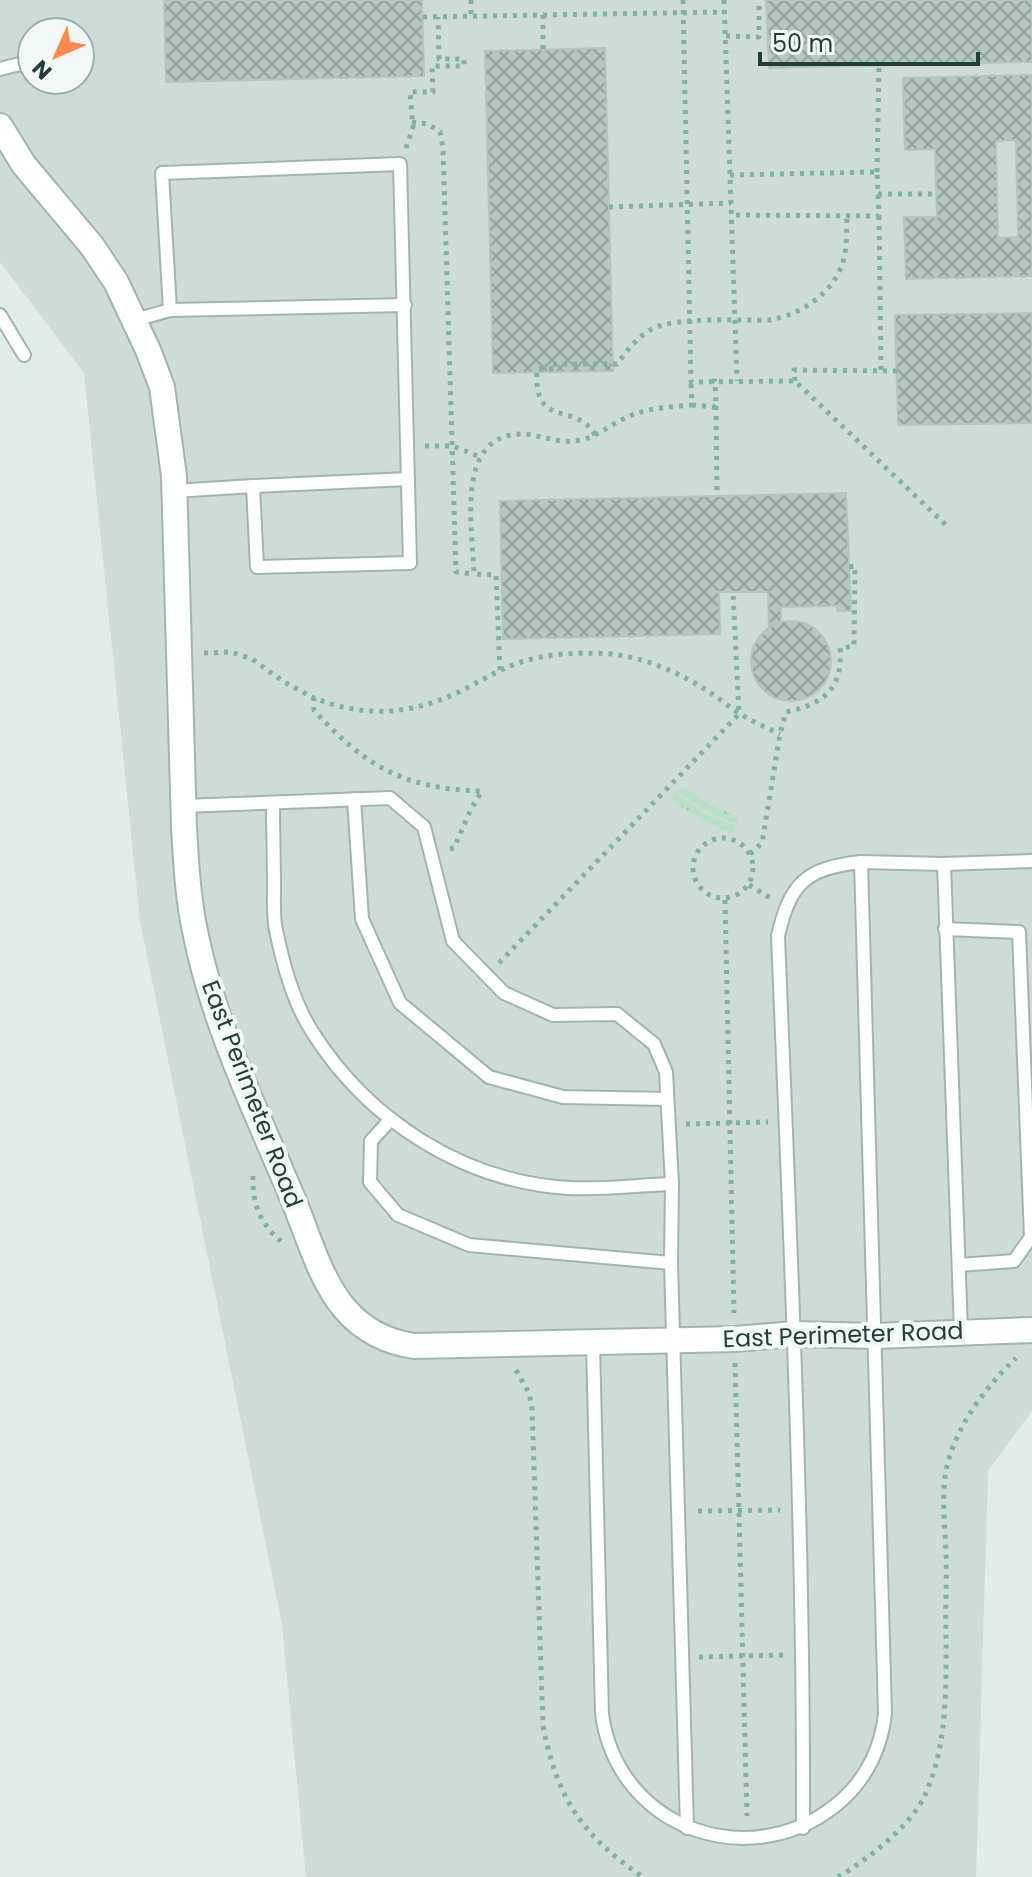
<svg xmlns="http://www.w3.org/2000/svg" width="1032" height="1877" viewBox="0 0 1032 1877" font-family="Poppins,sans-serif">
<style>
.built{fill:#cedcd7;fill-rule:evenodd}
.grass{fill:url(#grass-tufts)}
.building{fill:url(#building-cross-hatch);stroke:#b2c6c0;stroke-width:2;fill-rule:evenodd}
.lines{fill:none;stroke-linecap:round;stroke-linejoin:round}
.service-casing{stroke:#a2b4b0;stroke-width:16}
.minor-casing{stroke:#a2b4b0;stroke-width:28}
.path{stroke:#7db3a7;stroke-width:5;stroke-dasharray:4 6;stroke-linecap:butt}
.service{stroke:#fff;stroke-width:12}
.minor{stroke:#fff;stroke-width:24}
.labels{text-anchor:middle;stroke-width:8;stroke-linejoin:round;paint-order:stroke}
.street-label{font-size:24px;fill:#1f3e39;stroke:#f1f8f5}
</style>
<defs>
<pattern id="grass-tufts" width="24" height="20" patternUnits="userSpaceOnUse" patternTransform="scale(2)"><rect width="24" height="20" fill="#b7e0c6"/><path d="M3 7l-1-3M5 7V3M7 7l1-3M15 17l-1-3M17 17v-4M19 17l1-3" fill="none" stroke="#9dc1ab"/></pattern>
<pattern id="building-cross-hatch" width="8" height="8" patternUnits="userSpaceOnUse" patternTransform="scale(2)"><rect width="8" height="8" fill="#b5c7c1"/><path d="M0 0l8 8M0 8l8-8" fill="none" stroke="#93a39e"/></pattern>
</defs>
<rect width="100%" height="100%" fill="#e0ece8"/>
<path class="built" d="M0,0H1032V1411L988,1471L976,1877H306L282,1625L140,921L84,373L0,262ZM32,32H80V80H32Z"/>
<g class="grass">
<path d="M683,786L709,804L738,817L736,824C715,816 696,806 678,791Z"/>
<path d="M676,793L703,813L735,826L734,833C711,827 690,814 671,799Z"/>
</g>
<g class="building">
<path d="M164,0H422L424,76L166,82Z"/>
<path d="M766,0H1032V62L769,68Z"/>
<path d="M605,48L613,371L493,373L485,51Z"/>
<path d="M1032,75V276L906,279L904,217H937L935,149L905,150L903,78ZM1016,140L1018,237L998,238L996,141Z"/>
<path d="M1032,313V423L898,425L895,315Z"/>
<path d="M846,493L851,611H838L836,606L781,607V622L769,628L768,592H719L720,634L503,639L500,501Z"/>
<circle cx="791" cy="661" r="40"/>
</g>
<g class="lines">
<g class="service-casing">
<g id="service">
<path d="M0,69L32,61"/>
<path d="M170,310L405,305"/>
<path d="M0,315L24,355"/>
<path d="M135,320L170,310L162,173L400,164L410,563L257,567L253,486L174,491"/>
<path d="M253,486L408,479"/>
<path d="M354,799L362,919L400,1003L489,1077L563,1097L667,1099"/>
<path d="M273,803C273,831 274,860 274,888C274,902 273,917 276,930C283,965 294,1004 313,1033C369,1121 464,1182 569,1188C603,1190 638,1185 672,1184"/>
<path d="M183,806L390,798L424,827L453,941L504,993L553,1015L617,1014L654,1044L666,1072L672,1184L671,1263L687,1828"/>
<path d="M945,929L1019,932L1031,1237L1014,1261L959,1265"/>
<path d="M391,1119L371,1141L370,1182L398,1215L469,1245L671,1263"/>
<path d="M961,1331L944,864L1032,861"/>
<path d="M593,1343L602,1714C618,1832 757,1877 843,1799C867,1777 882,1746 885,1713L861,862L944,864"/>
<path d="M803,1828C804,1530 790,1234 778,936C790,883 806,868 861,862"/>
</g>
</g>
<g class="minor-casing">
<path id="minor" d="M0,126L24,165L92,246L116,282L148,350L162,387L174,476L184,827C186,863 188,900 196,936C215,1028 257,1113 293,1199C308,1235 320,1280 345,1309C363,1330 387,1342 414,1346L735,1339L794,1334L876,1336L1032,1330"/>
</g>
<g class="path">
<path d="M471,0V16"/>
<path d="M683,0L691,382L795,381L948,527"/>
<path d="M724,0L737,381"/>
<path d="M543,15V49"/>
<path d="M423,17L725,12"/>
<path d="M726,36L759,37V0"/>
<path d="M412,122L428,124L440,132L443,148L456,572L474,574"/>
<path d="M406,148L413,127L410,92H433L432,66H464V59H439L438,17"/>
<path d="M877,172L879,66"/>
<path d="M730,175L877,172L879,216L732,215"/>
<path d="M878,194H936"/>
<path d="M609,207L731,203"/>
<path d="M879,216L881,371"/>
<path d="M795,381L794,370L897,371"/>
<path d="M692,405L716,407L715,381H712"/>
<path d="M716,406L717,496"/>
<path d="M595,435C575,400 533,431 537,369H554L553,364H617C627,351 637,337 652,329C678,316 739,321 770,320C804,314 838,290 845,254C847,242 846,229 847,216"/>
<path d="M425,446H453L480,457"/>
<path d="M204,653L231,652L252,659L284,682L314,698"/>
<path d="M500,670L496,575L474,574C473,531 454,436 520,434C542,434 556,445 581,440C598,436 610,425 625,418C645,408 670,407 692,405L691,382L694,381"/>
<circle cx="723" cy="868" r="30"/>
<path d="M450,849L454,848L471,809L482,791C405,789 365,767 314,710V698C365,718 411,715 461,691C481,681 499,669 521,662C549,653 581,652 611,654C647,658 683,674 712,694C722,700 731,709 742,715C754,722 767,728 780,734"/>
<path d="M750,854L762,843L780,734L786,712C824,704 843,689 840,648L854,646L855,566L849,567"/>
<path d="M749,885L772,899"/>
<path d="M725,900L734,1313"/>
<path d="M499,963L739,714L733,592"/>
<path d="M686,1124L768,1122"/>
<path d="M253,1176C252,1203 260,1224 281,1241"/>
<path d="M735,1363L747,1816"/>
<path d="M516,1370L529,1393L532,1409L543,1726C557,1798 582,1836 643,1877"/>
<path d="M698,1511L780,1510"/>
<path d="M699,1657L785,1655"/>
<path d="M838,1877C867,1860 911,1826 925,1795C948,1744 946,1687 946,1633C945,1607 947,1581 946,1554C945,1519 939,1486 951,1452C964,1416 988,1385 1016,1358"/>
</g>
<use href="#service" class="service"/>
<use href="#minor" class="minor"/>
</g>
<g class="labels">
<g class="street-label">
<text transform="translate(252 1094) rotate(69)" y="8">East Perimeter Road</text>
<text transform="translate(843 1335) rotate(-2)" y="8">East Perimeter Road</text>
</g>
</g>
<g transform="translate(56 56) rotate(225)"><circle r="38" fill="#f1f8f5" stroke="#9daeaa" stroke-width="2"/>
<path d="M0-6L14 30L0 20L-14 30Z" fill="#fe894c"/>
<text y="-12" font-size="22" font-weight="bold" text-anchor="middle" fill="#1f3e39">N</text>
</g>
<path d="M760 52v12h218v-12" fill="none" stroke="#1f3e39" stroke-width="4"/>
<text x="772" y="52" font-size="24" fill="#1f3e39" stroke="#f1f8f5" stroke-width="6" paint-order="stroke">50 m</text>
</svg>
